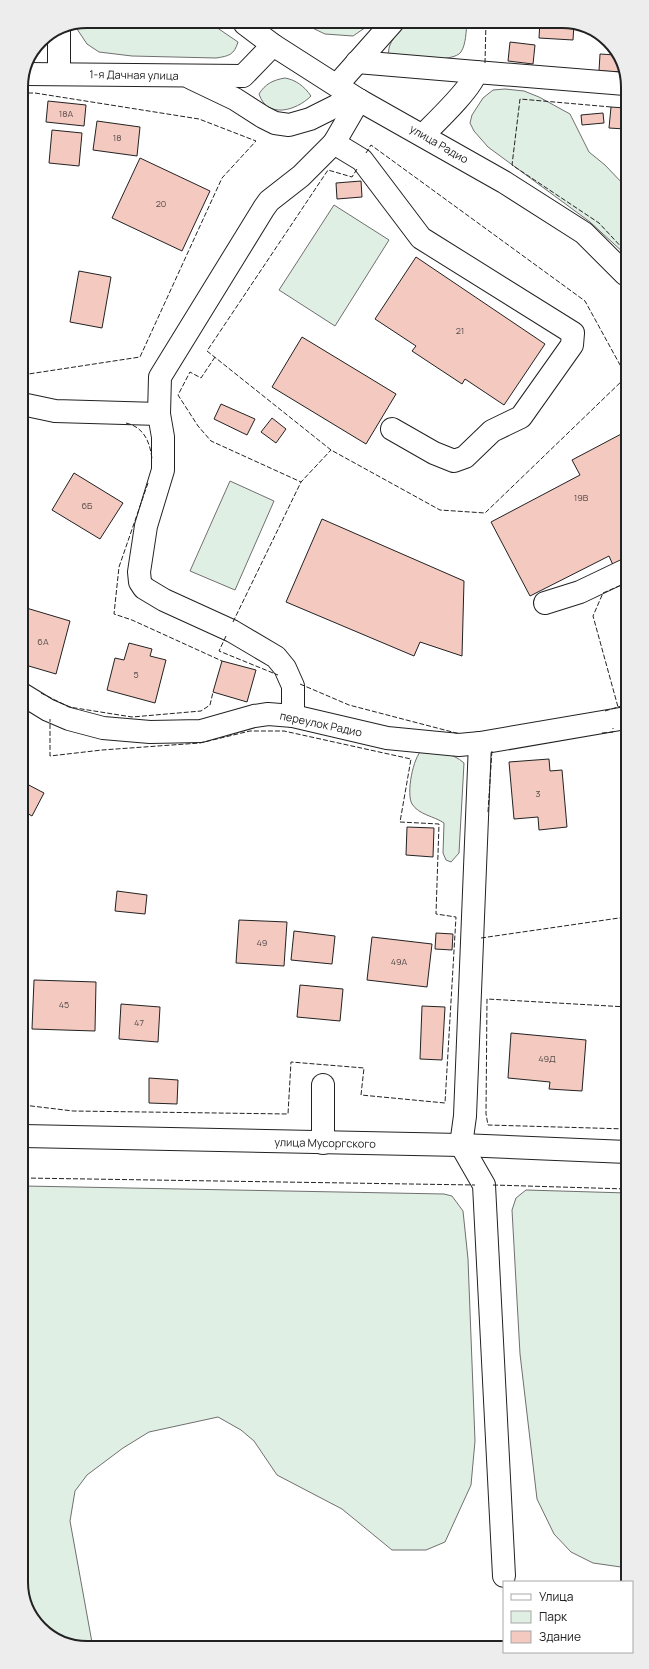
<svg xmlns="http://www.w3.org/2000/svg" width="649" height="1669" viewBox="0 0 649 1669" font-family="Manrope,sans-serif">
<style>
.green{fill:#e0efe3;stroke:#6f6f6f}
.building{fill:#f3c9c0;stroke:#222}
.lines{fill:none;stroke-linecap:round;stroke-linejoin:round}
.minor-casing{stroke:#222;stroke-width:24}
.major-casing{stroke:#222;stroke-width:24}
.minor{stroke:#fff;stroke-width:22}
.major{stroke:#fff;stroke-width:22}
.fence{stroke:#222;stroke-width:1;stroke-dasharray:5 2;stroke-linecap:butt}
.labels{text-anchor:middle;stroke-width:3;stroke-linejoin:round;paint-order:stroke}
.number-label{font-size:9px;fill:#564c4a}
.street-label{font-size:11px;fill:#222;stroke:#fff}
.rim{fill:none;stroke:#222;stroke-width:2}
</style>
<rect width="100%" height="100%" fill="#fff"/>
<g class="green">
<path d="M467,22C466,32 466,44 461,52C453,63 407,59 394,58L389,56C386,42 400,31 409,23Z"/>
<path d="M372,23L353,36L325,34L304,24Z"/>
<path d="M213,25L238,42C234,55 229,56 216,58L132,56L99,52L87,44L75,26Z"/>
<path d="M285,78C296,80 304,86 311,96C296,111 267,119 259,94C265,84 273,80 285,78Z"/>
<path d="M505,89L524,91L539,97L570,114L589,152L605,165L625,186V254L590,222L488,147L474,131L470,123L472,115L483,98L493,90Z"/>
<path d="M334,205L389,240L335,326L279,290Z"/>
<path d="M230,481L274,501L235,590L190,571Z"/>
<path d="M422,750C437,752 452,752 464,763L459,853L451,862L446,860L443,853L444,823C434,816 419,815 412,804C406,794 413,757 422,750Z"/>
<path d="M24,1186L444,1194L452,1196L463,1211L468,1259L475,1441L471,1485L445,1542L426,1550H392L342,1509L277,1475L254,1441L241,1430L218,1417L149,1432L123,1448L87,1475L75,1491L70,1521L93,1648H83L47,1634L24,1603Z"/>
<path d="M526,1190L627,1193L628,1568L593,1563L571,1552L554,1534L537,1499L520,1354L512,1210L516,1198Z"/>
</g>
<g class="building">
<path d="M540,21H566L574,24L573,40L539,38Z"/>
<path d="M510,42L535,45L533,64L508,61Z"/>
<path d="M600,54L616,55L625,66V72L599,71Z"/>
<path d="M48,101L86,105L84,126L46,122Z"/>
<path d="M611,107L625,108V129L609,128Z"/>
<path d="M603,113L604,123L582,125L581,115Z"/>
<path d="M97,121L140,127L137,156L93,150Z"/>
<path d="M52,130L82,133L79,166L49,163Z"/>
<path d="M140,158L210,191L182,251L112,218Z"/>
<path d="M361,181L362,197L337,199L336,183Z"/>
<path d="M416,257L545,344L504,405L465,379L462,384L412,351L416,346L375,319Z"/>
<path d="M79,271L111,277L102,328L70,322Z"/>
<path d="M302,337L396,394L366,444L272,387Z"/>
<path d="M221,404L255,419L247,435L214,419Z"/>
<path d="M272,418L286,429L276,443L261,432Z"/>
<path d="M625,432L626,559L613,565L609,556L530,596L491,522L580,475L572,460Z"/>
<path d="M74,473L123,503L100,539L52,510Z"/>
<path d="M322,519L464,581L462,656L420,642L414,656L286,602Z"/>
<path d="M23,607L70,621L56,674L22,664Z"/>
<path d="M129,643L152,649L150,656L166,660L155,703L107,690L115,658L124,660Z"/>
<path d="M222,661L256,670L247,702L213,692Z"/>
<path d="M549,759L550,771L562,770L567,827L539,830L538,817L514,819L509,762Z"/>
<path d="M23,782L44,793L32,816L23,811Z"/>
<path d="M407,827L434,828L433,857L406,855Z"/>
<path d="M117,891L147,895L145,914L115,911Z"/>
<path d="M239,920L287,922L284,966L236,963Z"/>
<path d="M294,931L335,936L332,964L291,960Z"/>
<path d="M436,933L453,934L452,950L435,949Z"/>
<path d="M372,937L432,944L427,987L367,980Z"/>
<path d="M34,980L96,982L95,1031L32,1029Z"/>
<path d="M300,985L343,989L340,1021L297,1017Z"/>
<path d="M121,1004L160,1007L158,1042L119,1039Z"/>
<path d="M422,1006L445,1007L442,1060L420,1059Z"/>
<path d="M511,1033L586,1040L582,1091L549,1089L550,1082L508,1078Z"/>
<path d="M149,1078L178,1080L177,1104L149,1103Z"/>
</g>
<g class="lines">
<g class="minor-casing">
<g id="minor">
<path d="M357,62L476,72"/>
<path d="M26,74L243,76L273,45"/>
<path d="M59,74V28"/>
<path d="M191,78L235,99L263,117L275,123L289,125L310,119L336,106L359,100"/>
<path d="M337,85L392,23"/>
<path d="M359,100L334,143L362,160L421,238L573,333L572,345L521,417L492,431L465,457L454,461L434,453L392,429"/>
<path d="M423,135C436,122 473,87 476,72L625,84"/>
<path d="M22,404L55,411L159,414"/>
<path d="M545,603L580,592L626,570"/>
<path d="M22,694L48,710L69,719L103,728L150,732L201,731L254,716L268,714L293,716L387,738L459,745L480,743L626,718"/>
<path d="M293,716V686L285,668L276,657L232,631L164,600L144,588L140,582L139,572L146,526L163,470V437L159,414L160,377L264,208L269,201L301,176L334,143"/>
<path d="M480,743L465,1116L461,1145L484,1185L504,1576"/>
<path d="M23,1136L461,1145L627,1152"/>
<path d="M323,1143V1085"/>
</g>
</g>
<g class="major-casing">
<path id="major" d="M245,24L273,45L359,100L504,182L584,233L625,274"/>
</g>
<use href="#minor" class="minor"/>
<use href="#major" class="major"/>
<g class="fence">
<path d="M485,63L486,22"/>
<path d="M21,93H35L199,119L256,141L222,178L140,357L22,375"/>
<path d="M611,107L520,99L512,165L599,223L625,251"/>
<path d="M366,153L371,145L585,301L625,374"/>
<path d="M357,169L352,177L328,170L207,351L331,450L440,510L485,513L625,378"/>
<path d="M215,357L201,378L190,372L178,395L198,426L211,441L301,482"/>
<path d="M126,423C144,427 150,442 152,459"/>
<path d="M148,483L119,567L114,614L132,620L222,661"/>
<path d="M233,622L301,482L331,450"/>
<path d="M226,636L219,651L278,675"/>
<path d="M22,681L29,685"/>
<path d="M300,684L349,705L460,734"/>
<path d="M41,693L69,707L132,717L201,711L210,705L213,692"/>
<path d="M618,707L626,705"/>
<path d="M605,711L618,707L593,616L603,593L626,583"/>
<path d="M602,733L613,732V728"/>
<path d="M488,812L492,750"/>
<path d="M481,938L626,917"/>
<path d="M627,1007L487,999L486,1114L488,1125L627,1129"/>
<path d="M23,1105L73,1111L288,1114L291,1062L364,1068L361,1095L445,1103L456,917L436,914L439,824L400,822L411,759L284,731H250L200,743L102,750L50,756V719"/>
<path d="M24,1178L475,1185"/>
<path d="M493,1185L627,1189"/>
</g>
</g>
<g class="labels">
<g class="number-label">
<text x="66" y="117">18А</text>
<text x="117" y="141">18</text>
<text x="161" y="207">20</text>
<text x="460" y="334">21</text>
<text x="581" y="501">19В</text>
<text x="87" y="509">6Б</text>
<text x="43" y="645">6А</text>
<text x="136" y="678">5</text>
<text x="538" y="797">3</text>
<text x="262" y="946">49</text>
<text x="399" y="965">49А</text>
<text x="64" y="1008">45</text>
<text x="139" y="1026">47</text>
<text x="547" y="1062">49Д</text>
</g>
<g class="street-label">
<text transform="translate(134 75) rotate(1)" y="4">1-я Дачная улица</text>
<text transform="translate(439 144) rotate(30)" y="4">улица Радио</text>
<text transform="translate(321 724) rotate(12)" y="4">переулок Радио</text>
<text transform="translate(325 1143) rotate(1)" y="4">улица Мусоргского</text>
</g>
</g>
<path d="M0 0H649V1669H0ZM87 28H562A59 59 0 0 1 621 87V1582A59 59 0 0 1 562 1641H87A59 59 0 0 1 28 1582V87A59 59 0 0 1 87 28Z" fill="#ededed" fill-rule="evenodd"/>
<path class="rim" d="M87 28H562A59 59 0 0 1 621 87V1582A59 59 0 0 1 562 1641H87A59 59 0 0 1 28 1582V87A59 59 0 0 1 87 28Z"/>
<rect x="503" y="1581" width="130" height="72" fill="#ffffff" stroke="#a7a7a7"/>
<rect x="511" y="1594" width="20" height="6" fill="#ffffff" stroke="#a7a7a7"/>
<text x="539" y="1601" font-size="12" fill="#222222">Улица</text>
<rect x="511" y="1611" width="20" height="12" fill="#e0efe3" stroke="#a7a7a7"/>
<text x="539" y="1621" font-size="12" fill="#222222">Парк</text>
<rect x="511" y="1631" width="20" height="12" fill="#f3c9c0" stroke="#a7a7a7"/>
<text x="539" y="1641" font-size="12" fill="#222222">Здание</text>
</svg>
